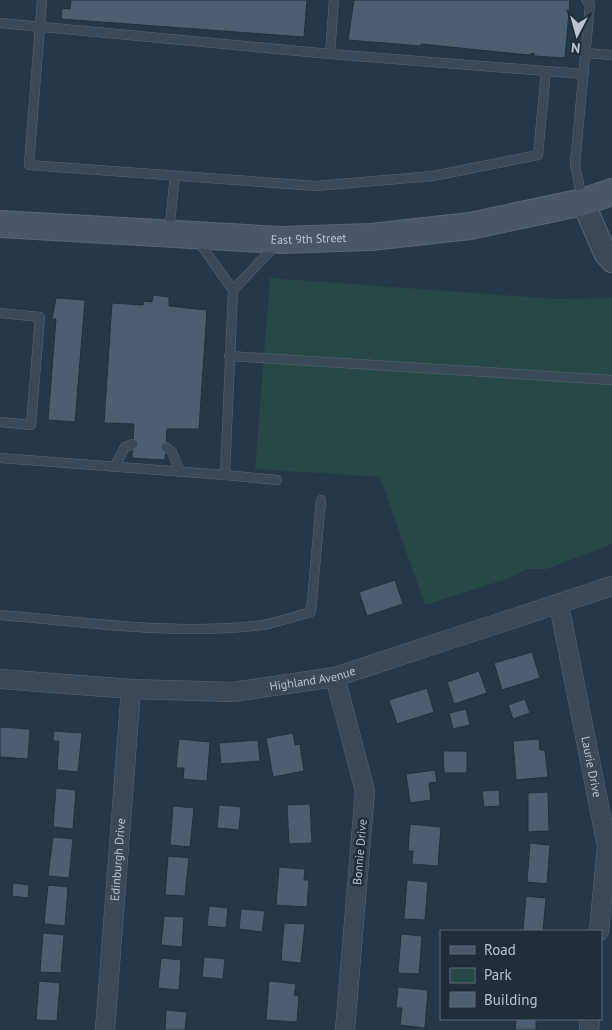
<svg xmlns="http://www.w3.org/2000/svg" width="612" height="1030" viewBox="0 0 612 1030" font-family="'PT Sans',sans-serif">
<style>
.green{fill:#284747}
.building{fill:#4c5f70;stroke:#21303d}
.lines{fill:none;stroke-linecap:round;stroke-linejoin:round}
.service-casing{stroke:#596773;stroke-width:10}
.minor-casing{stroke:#596773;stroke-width:20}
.tertiary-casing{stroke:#596773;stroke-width:24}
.secondary-casing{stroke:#596773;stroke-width:28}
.service{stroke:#3a4956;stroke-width:9}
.minor{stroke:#3a4956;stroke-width:19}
.tertiary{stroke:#3a4956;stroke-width:22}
.secondary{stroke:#485869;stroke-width:26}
.labels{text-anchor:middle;stroke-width:5;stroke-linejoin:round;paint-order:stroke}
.street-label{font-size:12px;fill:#b8c4cf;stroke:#1f2e3b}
</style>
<rect width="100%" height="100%" fill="#253847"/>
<path class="green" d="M270,278L556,299L612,298V544L547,569H527L510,578L425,605L380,477L255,469Z"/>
<g class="building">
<path d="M71,0H307L304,37L61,19L62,8L70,9Z"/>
<path d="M354,0H570L565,58L534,56V53L528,55L421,44V46L348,40Z"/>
<path d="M153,295L169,297V306L207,310L199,429H167L165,460L132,458L134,424L104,423L112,303L143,305V301L152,302Z"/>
<path d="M56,298L85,300L75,422L48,420L56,319H52Z"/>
<path d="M395,580L403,604L367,616L359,592Z"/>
<path d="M532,652L540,678L502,690L494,663Z"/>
<path d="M479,671L487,693L454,704L447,682Z"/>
<path d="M427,688L434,712L397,724L389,700Z"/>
<path d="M525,699L530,713L513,719L508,705Z"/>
<path d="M466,709L470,725L453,729L449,713Z"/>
<path d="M0,727L30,729L28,759L0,757Z"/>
<path d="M54,731L82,733L78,772L57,770L59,741H53Z"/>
<path d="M293,733L295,745L300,744L304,771L273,777L266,738Z"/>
<path d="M179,739L210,742L207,781L183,779L184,768H176Z"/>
<path d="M539,739L540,750H545L548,777L516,780L513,741Z"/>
<path d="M258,740L260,761L221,764L219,743Z"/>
<path d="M443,751H467V773H444Z"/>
<path d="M435,770L437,782L429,783L431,800L410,803L406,774Z"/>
<path d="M56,788L76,790L73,829L53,827Z"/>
<path d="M499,790L500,806L484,807L482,791Z"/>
<path d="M548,792L549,831L528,832V793Z"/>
<path d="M310,804L312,843L289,844L287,805Z"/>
<path d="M219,805L241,807L239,830L217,828Z"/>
<path d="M173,806L194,808L190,847L170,845Z"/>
<path d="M410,824L441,827L438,866L412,864L413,851H408Z"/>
<path d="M53,837L73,839L69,878L48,876Z"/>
<path d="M530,843L550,845L547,884L527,882Z"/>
<path d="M168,856L189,858L185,896L165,895Z"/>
<path d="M279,867L305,869L304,880H309L307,907L276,905Z"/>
<path d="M407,880L428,882L425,920L404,919Z"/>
<path d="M13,883L29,885L28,898L12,896Z"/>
<path d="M48,885L68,887L65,926L44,924Z"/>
<path d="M526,896L546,898L543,931H523Z"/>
<path d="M209,906L228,908L226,928L207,926Z"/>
<path d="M241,909L265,911L262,932L239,929Z"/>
<path d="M164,916L184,917L182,947L161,945Z"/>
<path d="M284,923L305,924L301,963L281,961Z"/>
<path d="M43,933L64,935L61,973L40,972Z"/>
<path d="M401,934L422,936L419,974L398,973Z"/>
<path d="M204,957L225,959L223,979L202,977Z"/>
<path d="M161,958L181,960L179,990L158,988Z"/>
<path d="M39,981L60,983L57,1021L36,1020Z"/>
<path d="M269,981L296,984L294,995L299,996L297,1022L266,1020Z"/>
<path d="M398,987L428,990L425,1028L400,1025L402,1008H396Z"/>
<path d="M166,1010L187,1012L185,1030H165Z"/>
<path d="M516,1019H536V1030H515Z"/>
</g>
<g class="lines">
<g class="service-casing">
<g id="service">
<path d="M42,0L29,165L316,186L433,176L538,155L546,71"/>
<path d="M0,23L330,54L334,0"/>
<path d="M586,53L612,55"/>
<path d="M330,54L584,74"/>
<path d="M582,200L575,164L590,4L586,0"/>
<path d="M169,231L175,176"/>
<path d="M233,290L276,245"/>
<path d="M0,313L40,317L31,425L0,422"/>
<path d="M229,356L612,380"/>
<path d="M166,447L172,452L180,472"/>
<path d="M0,458L225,475L233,290L198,241"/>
<path d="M114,467L125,447L133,444"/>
<path d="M225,475L277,480"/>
<path d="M0,615C87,622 175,636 263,625C279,622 295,616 311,612L321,500"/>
</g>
</g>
<g class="minor-casing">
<g id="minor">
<path id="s1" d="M559,605L607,846L599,931"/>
<path d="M335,677L365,791L345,1030"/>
<path id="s2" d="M0,679L131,689L233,692L335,677L612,586"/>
<path id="s3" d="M105,1030L131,689"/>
<path d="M589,1030L590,1019"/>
</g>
</g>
<g class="tertiary-casing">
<path id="tertiary" d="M583,202L605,253L612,261"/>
</g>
<g class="secondary-casing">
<g id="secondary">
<path id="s4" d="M0,224L280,240L371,237L470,226L583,202L612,192"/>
</g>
</g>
<use href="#service" class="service"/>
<use href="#minor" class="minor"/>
<use href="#tertiary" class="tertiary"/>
<use href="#secondary" class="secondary"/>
</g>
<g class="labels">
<g class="street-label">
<text dy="4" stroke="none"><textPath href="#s4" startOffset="309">East 9th Street</textPath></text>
<text dy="4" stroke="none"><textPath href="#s2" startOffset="314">Highland Avenue</textPath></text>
<text dy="4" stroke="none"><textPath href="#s1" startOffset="165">Laurie Drive</textPath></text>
<text transform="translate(360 852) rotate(-85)" y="4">Bonnie Drive</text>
<text dy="4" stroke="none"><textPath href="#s3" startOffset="171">Edinburgh Drive</textPath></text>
</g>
</g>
<rect x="440" y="930" width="162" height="90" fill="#1f2e3b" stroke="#5c6a76"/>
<rect x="450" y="946" width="25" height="8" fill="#485869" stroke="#5c6a76"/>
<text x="484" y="955" font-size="15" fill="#b8c4cf">Road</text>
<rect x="450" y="968" width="25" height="15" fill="#284747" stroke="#5c6a76"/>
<text x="484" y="980" font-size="15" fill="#b8c4cf">Park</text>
<rect x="450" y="992" width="25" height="15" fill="#4c5f70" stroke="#5c6a76"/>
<text x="484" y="1005" font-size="15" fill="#b8c4cf">Building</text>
<g transform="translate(577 35) rotate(186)" stroke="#1f2e3b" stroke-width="4" paint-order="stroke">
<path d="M0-4L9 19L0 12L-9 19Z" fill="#b8c4cf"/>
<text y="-8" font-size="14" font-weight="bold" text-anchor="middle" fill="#b8c4cf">N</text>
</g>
</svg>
